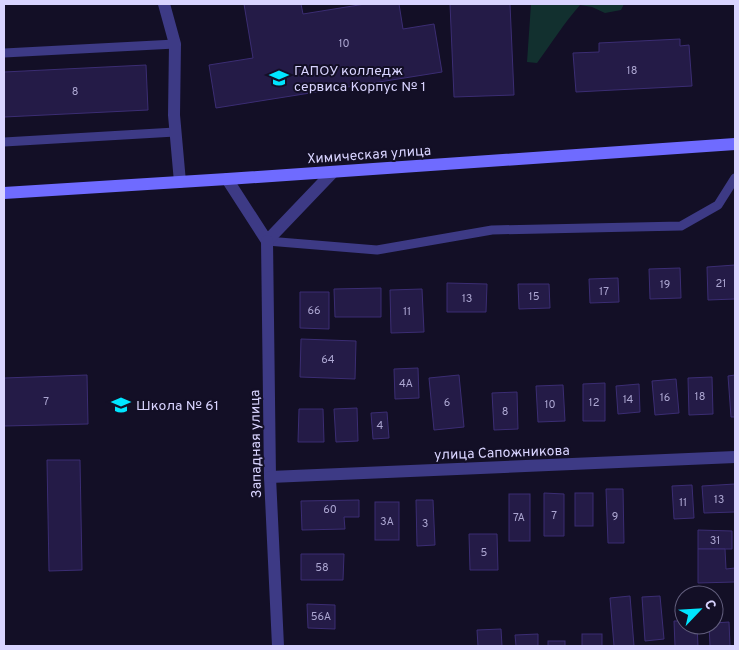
<svg xmlns="http://www.w3.org/2000/svg" width="739" height="650" viewBox="0 0 739 650" font-family="Overpass,sans-serif">
<style>
.green{fill:#12302f}
.building{fill:#241b47;stroke:#3b2d73}
.lines{fill:none;stroke-linecap:round;stroke-linejoin:round}
.lane{stroke:#3d3a85;stroke-width:9}
.street{stroke:#3d3a85;stroke-width:12}
.secondary{stroke:#6f6bff;stroke-width:12}
.labels{text-anchor:middle;stroke-width:4;stroke-linejoin:round;paint-order:stroke}
.number-label{font-size:11px;fill:#aca6d1}
.poi-label{font-size:14px;fill:#d9d4ff;stroke:#130f26;text-anchor:start}
.street-label{font-size:14px;fill:#d9d4ff;stroke:#130f26}
</style>
<rect width="100%" height="100%" fill="#130f26"/>
<path class="green" d="M531,4H624L621,10L605,13L592,7L580,5C564,23 551,44 537,63L527,62Z"/>
<g class="building">
<path d="M244,4H301L303,14L365,4H399L403,29L434,24L442,72L216,108L209,65L253,58Z"/>
<path d="M450,4H510L514,95L454,97Z"/>
<path d="M680,39V46L689,45L692,86L576,92L573,53L599,52V43Z"/>
<path d="M146,65L148,110L4,117V72Z"/>
<path d="M735,265V299L708,300L707,267Z"/>
<path d="M680,268L681,298L650,299L649,269Z"/>
<path d="M618,278L619,302L590,303L589,279Z"/>
<path d="M447,283L487,284L486,312H447Z"/>
<path d="M518,284H549L550,308L519,309Z"/>
<path d="M381,288V317H335L334,289Z"/>
<path d="M422,289L424,332L391,333L390,290Z"/>
<path d="M300,292H329V329L300,328Z"/>
<path d="M301,339L356,341L355,379L300,377Z"/>
<path d="M418,368L419,398L395,399L394,369Z"/>
<path d="M87,375L88,424L4,426V378Z"/>
<path d="M459,375L464,427L434,430L429,378Z"/>
<path d="M735,375V417H731L728,376Z"/>
<path d="M712,377L713,414L689,415L688,378Z"/>
<path d="M676,379L679,413L655,415L652,381Z"/>
<path d="M605,383V421H583V384Z"/>
<path d="M639,384L640,412L618,414L616,386Z"/>
<path d="M563,385L565,421L538,422L536,386Z"/>
<path d="M517,392L518,429L494,430L492,393Z"/>
<path d="M357,408L358,441L336,442L334,409Z"/>
<path d="M299,409H323L324,442H298Z"/>
<path d="M387,412L389,438L373,439L371,413Z"/>
<path d="M47,460H80L82,570L49,571Z"/>
<path d="M735,484V512L704,513L702,486Z"/>
<path d="M692,485L694,518L674,519L672,486Z"/>
<path d="M606,489H623L624,543H608Z"/>
<path d="M544,493L564,494V536H544Z"/>
<rect x="575" y="493" width="18" height="33"/>
<rect x="509" y="494" width="21" height="47"/>
<path d="M359,500V517H344L345,529L302,530L301,501Z"/>
<path d="M416,500H433L435,545L417,546Z"/>
<rect x="375" y="502" width="24" height="38"/>
<path d="M698,530L732,531V549H698Z"/>
<path d="M469,534H497L498,570H470Z"/>
<path d="M698,549H725L726,569L735,568V582L698,583Z"/>
<path d="M301,554H344L343,580H301Z"/>
<path d="M630,596L634,646H614L610,598Z"/>
<path d="M660,596L664,639L645,641L642,597Z"/>
<path d="M307,604L335,605V629L308,628Z"/>
<path d="M674,621H684V625H697L698,646H675Z"/>
<path d="M729,622L730,646H710L709,625H714V623Z"/>
<path d="M501,629L502,646H478L477,630Z"/>
<path d="M538,634V646H516L515,635Z"/>
<rect x="582" y="634" width="20" height="12"/>
<rect x="548" y="641" width="17" height="5"/>
</g>
<g class="lines">
<g class="lane">
<path d="M4,53L175,44"/>
<path d="M4,142L175,132"/>
<path d="M267,241L377,250L492,230L681,226L718,205L735,178"/>
</g>
<g class="street">
<path d="M164,4L175,44L174,115L180,182"/>
<path d="M227,179L267,241L333,172"/>
<path d="M267,241L270,477L278,646"/>
<path d="M270,477L735,457"/>
</g>
<path class="secondary" d="M4,193L227,179L735,144"/>
</g>
<defs>
<g id="university-bare" transform="scale(1.5)"><path d="M0-5L7-2L0 1L-7-2ZM-4 1L0 2.5L4 1V4Q0 6-4 4Z" fill="#00e5ff" stroke="#130f26" stroke-width="2.5" paint-order="stroke"/></g>
<g id="school-bare" transform="scale(1.5)"><path d="M0-5L7-2L0 1L-7-2ZM-4 1L0 2.5L4 1V4Q0 6-4 4Z" fill="#00e5ff" stroke="#130f26" stroke-width="2.5" paint-order="stroke"/></g>
</defs>
<g fill-rule="evenodd">
<use href="#university-bare" x="279" y="78"/>
<use href="#school-bare" x="121" y="405"/>
</g>
<g class="labels">
<g class="number-label">
<text x="344" y="47">10</text>
<text x="632" y="74">18</text>
<text x="75" y="95">8</text>
<text x="721" y="287">21</text>
<text x="665" y="288">19</text>
<text x="604" y="295">17</text>
<text x="534" y="300">15</text>
<text x="467" y="302">13</text>
<text x="314" y="314">66</text>
<text x="407" y="315">11</text>
<text x="328" y="363">64</text>
<text x="406" y="387">4А</text>
<text x="700" y="400">18</text>
<text x="665" y="401">16</text>
<text x="628" y="403">14</text>
<text x="46" y="405">7</text>
<text x="447" y="406">6</text>
<text x="594" y="406">12</text>
<text x="550" y="408">10</text>
<text x="505" y="415">8</text>
<text x="380" y="429">4</text>
<text x="719" y="503">13</text>
<text x="683" y="506">11</text>
<text x="330" y="513">60</text>
<text x="554" y="519">7</text>
<text x="615" y="520">9</text>
<text x="519" y="521">7А</text>
<text x="387" y="525">3А</text>
<text x="425" y="527">3</text>
<text x="715" y="544">31</text>
<text x="484" y="556">5</text>
<text x="322" y="571">58</text>
<text x="321" y="620">56А</text>
</g>
<g class="poi-label">
<text x="294" y="75">ГАПОУ колледж<tspan x="294" dy="16">сервиса Корпус № 1</tspan></text>
<text x="136" y="410">Школа № 61</text>
</g>
<g class="street-label">
<text transform="translate(369 154) rotate(-4)" y="5">Химическая улица</text>
<text transform="translate(255 444) rotate(-91)" y="5">Западная улица</text>
<text transform="translate(502 452) rotate(-2)" y="5">улица Сапожникова</text>
</g>
</g>
<rect width="739" height="650" fill="none" stroke="#d9d4ff" stroke-width="10"/>
<g transform="translate(699 610) rotate(65)"><circle r="24" fill="#130f26" stroke="#625e7d"/>
<path d="M0-4L9 19L0 12L-9 19Z" fill="#00e5ff"/>
<text y="-8" font-size="14" font-weight="bold" text-anchor="middle" fill="#d9d4ff">С</text>
</g>
</svg>
